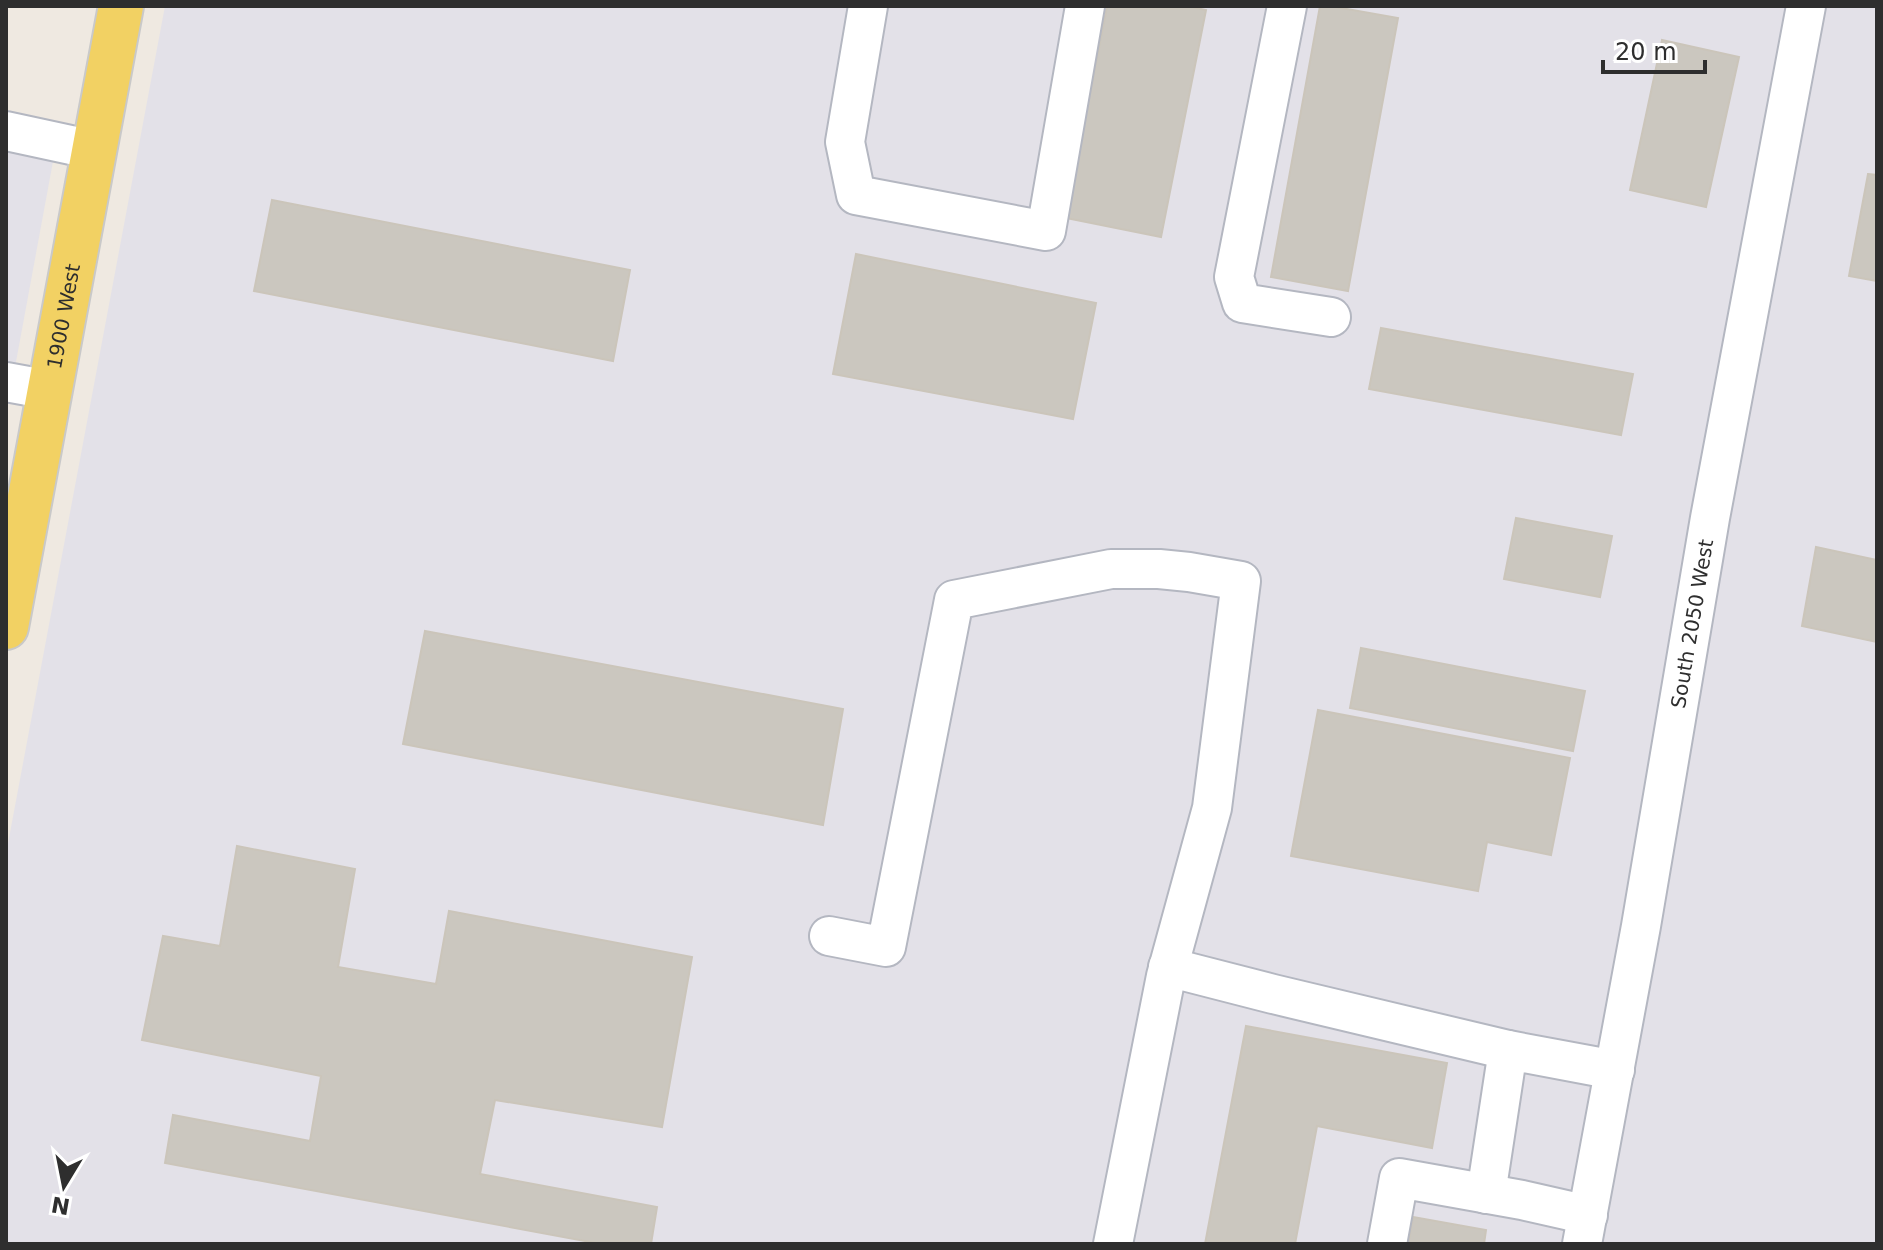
<svg xmlns="http://www.w3.org/2000/svg" width="1883" height="1250" viewBox="0 0 1883 1250" font-family="'DejaVu Sans',sans-serif">
<style>
.industrial{fill:#e3e1e8}
.building{fill:#cbc7bf;stroke:#cbc5ba;stroke-width:2}
.lines{fill:none;stroke-linecap:round;stroke-linejoin:round}
.minor-casing{stroke:#b4b7c1;stroke-width:42}
.major-casing{stroke:#c9c9c9;stroke-width:48}
.minor{stroke:#fff;stroke-width:38}
.major{stroke:#f2d163;stroke-width:44}
.labels{text-anchor:middle;stroke-width:7;stroke-linejoin:round;paint-order:stroke}
.street-label{font-size:20px;fill:#2e2e2e;stroke:#fff}
</style>
<rect width="100%" height="100%" fill="#efe9e1"/>
<g class="industrial">
<path d="M165,6H1877V1244H6V854Z"/>
<path d="M6,146L54,156L6,416Z"/>
</g>
<g class="building">
<path d="M1107,6H1187L1206,10L1161,237L1066,218Z"/>
<path d="M1320,6H1330L1398,18L1348,291L1271,277Z"/>
<path d="M1662,40L1739,57L1706,207L1630,190Z"/>
<path d="M1868,174L1877,175V281L1849,276Z"/>
<path d="M272,200L630,270L613,361L254,291Z"/>
<path d="M856,254L1096,303L1073,419L833,374Z"/>
<path d="M1381,328L1633,374L1621,435L1369,389Z"/>
<path d="M1516,518L1612,536L1600,597L1504,579Z"/>
<path d="M1816,547L1877,560V642L1802,626Z"/>
<path d="M425,631L843,709L823,825L403,744Z"/>
<path d="M1361,648L1585,691L1573,751L1350,708Z"/>
<path d="M1318,710L1570,758L1551,855L1487,842L1478,891L1291,856Z"/>
<path d="M237,846L355,869L338,967L436,984L449,911L692,957L662,1127L495,1100L480,1174L657,1207L651,1244H601L165,1163L173,1115L310,1141L321,1076L142,1040L163,936L220,946Z"/>
<path d="M1246,1026L1447,1063L1432,1148L1317,1126L1295,1244H1205Z"/>
<path d="M1413,1217L1486,1230L1484,1244H1408Z"/>
</g>
<g class="lines">
<g class="minor-casing">
<g id="minor">
<path d="M868,6L845,142L856,195L1046,231L1085,6"/>
<path d="M1287,6L1234,277L1242,303L1331,317"/>
<path d="M6,131L94,150"/>
<path d="M6,382L50,390"/>
<path d="M829,936L886,947L954,600L1111,569H1159L1189,572L1241,581L1212,808L1166,976L1113,1244"/>
<path d="M1168,967L1273,994L1508,1050L1615,1070"/>
<path d="M1486,1194L1508,1050"/>
<path d="M1387,1244L1399,1178L1522,1200L1588,1215"/>
<path id="s1" d="M1582,1244L1641,926L1710,518L1806,6"/>
</g>
</g>
<g class="major-casing">
<g id="major">
<path id="s2" d="M6,627L121,6"/>
</g>
</g>
<use href="#minor" class="minor"/>
<use href="#major" class="major"/>
</g>
<g class="labels">
<g class="street-label">
<text dy="7" stroke="none"><textPath href="#s2" startOffset="316">1900 West</textPath></text>
<text dy="7" stroke="none"><textPath href="#s1" startOffset="630">South 2050 West</textPath></text>
</g>
</g>
<rect width="1883" height="1250" fill="none" stroke="#2e2e2e" stroke-width="16"/>
<g transform="translate(64 1186) rotate(190)" stroke="#ffffff" stroke-width="6" paint-order="stroke">
<path d="M0-6L14 30L0 20L-14 30Z" fill="#2e2e2e"/>
<text y="-12" font-size="22" font-weight="bold" text-anchor="middle" fill="#2e2e2e">N</text>
</g>
<path d="M1603 60v12h102v-12" fill="none" stroke="#2e2e2e" stroke-width="4"/>
<text x="1615" y="60" font-size="24" fill="#2e2e2e" stroke="#ffffff" stroke-width="6" paint-order="stroke">20 m</text>
</svg>
